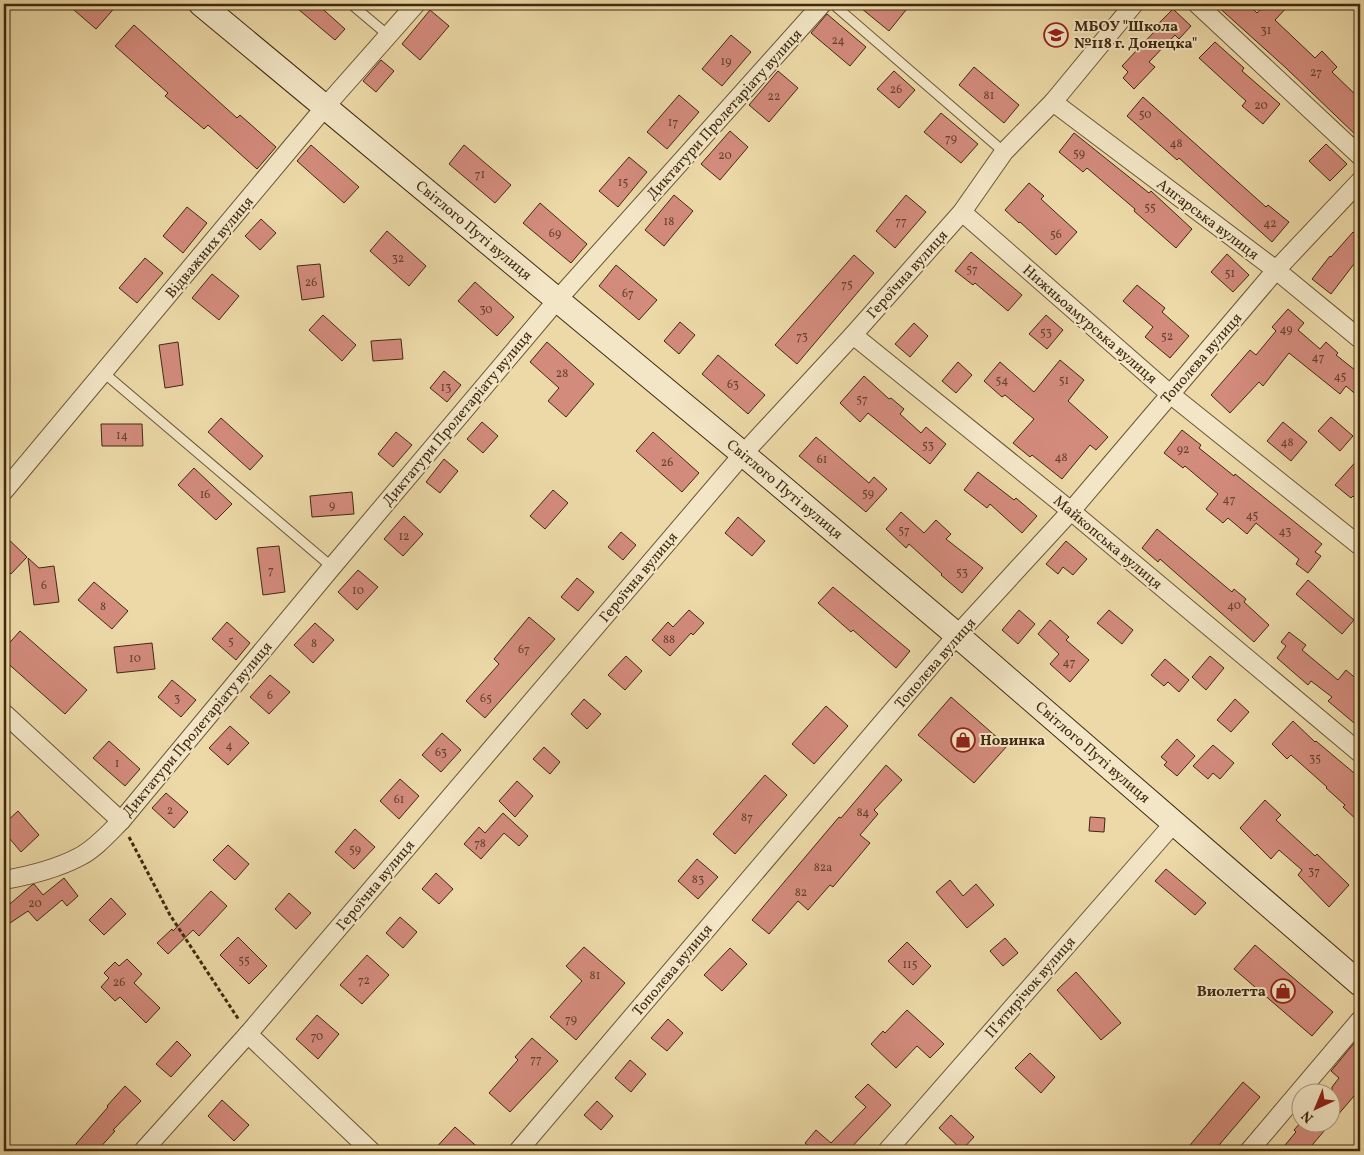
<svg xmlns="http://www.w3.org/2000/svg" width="1364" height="1155" viewBox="0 0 1364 1155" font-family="Vollkorn,serif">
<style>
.building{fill:#d38b7c;stroke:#402a10}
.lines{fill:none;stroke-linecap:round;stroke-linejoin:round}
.service-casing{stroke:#6b5636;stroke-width:11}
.minor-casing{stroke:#6b5636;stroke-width:20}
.secondary-casing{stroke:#402a10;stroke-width:26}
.path{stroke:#402a10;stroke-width:3;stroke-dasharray:4 2.5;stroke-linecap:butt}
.service{stroke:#f3e6c6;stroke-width:9}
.minor{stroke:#f3e6c6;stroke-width:18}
.secondary{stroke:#f3e6c6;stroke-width:24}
.labels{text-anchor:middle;stroke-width:4;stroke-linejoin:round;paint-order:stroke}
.number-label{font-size:12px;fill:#65422b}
.poi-label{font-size:15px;font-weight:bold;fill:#402a10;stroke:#f3e6c6;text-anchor:start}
.street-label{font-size:15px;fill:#402a10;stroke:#f3e6c6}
</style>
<rect width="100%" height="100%" fill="#ecd9a7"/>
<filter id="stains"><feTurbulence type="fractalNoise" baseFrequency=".004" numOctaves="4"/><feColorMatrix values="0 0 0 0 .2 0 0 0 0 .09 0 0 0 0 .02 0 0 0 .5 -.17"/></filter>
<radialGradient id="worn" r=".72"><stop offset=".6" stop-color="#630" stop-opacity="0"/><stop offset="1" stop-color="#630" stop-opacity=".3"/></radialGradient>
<g class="building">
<path d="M67,4H118L96,29Z"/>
<path d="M292,4H317L345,29L335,40Z"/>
<path d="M856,4H898L906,10L889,31Z"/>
<path d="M1215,4H1248L1257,13L1265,4H1290L1275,20L1315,58L1322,51L1337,67L1332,72L1360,99V139L1286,68Z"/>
<path d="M1173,9L1191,26L1179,39L1175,35L1149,62L1155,67L1134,89L1123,78L1128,72L1122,66L1154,32L1152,30Z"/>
<path d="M430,10L449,26L420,60L402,44Z"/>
<path d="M827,14L866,47L850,66L811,33Z"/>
<path d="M134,25L237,118L240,115L276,147L257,169L208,125L204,129L165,96L168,93L115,46Z"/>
<path d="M731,35L751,52L722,86L702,69Z"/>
<path d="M1215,42L1244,68L1242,71L1280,104L1263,124L1242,106L1246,101L1199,58Z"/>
<path d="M381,60L394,71L376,92L363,81Z"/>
<path d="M974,67L1019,105L1004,123L959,85Z"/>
<path d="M778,71L798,88L769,122L749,105Z"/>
<path d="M894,71L915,90L899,108L877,89Z"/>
<path d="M679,95L699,112L667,149L647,132Z"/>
<path d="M1143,97L1266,207L1268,205L1289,222L1272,242L1179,158L1177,160L1127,116Z"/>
<path d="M941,113L978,144L961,163L924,132Z"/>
<path d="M730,131L748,147L720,180L701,164Z"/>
<path d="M1074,133L1149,193L1151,191L1192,229L1176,248L1134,211L1135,209L1087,168L1083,172L1059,152Z"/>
<path d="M1326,144L1347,164L1330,181L1309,161Z"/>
<path d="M311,145L359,187L344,203L297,161Z"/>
<path d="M464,145L511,185L495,203L449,164Z"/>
<path d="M629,157L647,172L618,207L599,191Z"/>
<path d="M1029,183L1044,196L1041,199L1077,232L1056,255L1020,222L1019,223L1005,210Z"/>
<path d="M674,195L693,211L664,246L645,230Z"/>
<path d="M906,195L926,212L895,248L876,231Z"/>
<path d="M540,203L587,244L571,263L523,223Z"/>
<path d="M187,207L207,223L183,253L163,236Z"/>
<path d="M261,219L276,233L260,250L245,236Z"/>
<path d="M387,231L426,266L409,286L370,251Z"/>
<path d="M1353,232L1360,238V269L1354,264L1331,294L1312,279L1330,256L1331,257Z"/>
<path d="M971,252L1022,295L1008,311L975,283L973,285L955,271Z"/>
<path d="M1227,254L1249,275L1233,292L1211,272Z"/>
<path d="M854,255L874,273L797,364L775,345Z"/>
<path d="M145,258L163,273L137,303L119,288Z"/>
<path d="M320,264L324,297L302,300L297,266Z"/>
<path d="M616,265L657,300L639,320L599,286Z"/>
<path d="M212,274L239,296L219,320L192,298Z"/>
<path d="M475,282L514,317L497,336L458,301Z"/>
<path d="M1137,285L1165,308L1162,312L1189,336L1170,358L1145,337L1153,327L1123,301Z"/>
<path d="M1288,309L1304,323L1298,330L1320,349L1326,342L1338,353L1336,355L1360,374V398L1346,386L1340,394L1289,353L1263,386L1259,382L1230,413L1211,395L1250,350L1256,355L1276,331L1272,327Z"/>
<path d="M323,315L356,345L342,361L309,330Z"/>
<path d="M1046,315L1063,330L1047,349L1029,334Z"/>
<path d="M680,322L695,335L679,354L664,341Z"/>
<path d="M914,323L928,336L910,357L895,344Z"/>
<path d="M401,339L403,359L373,361L371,341Z"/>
<path d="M178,342L183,385L165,388L159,345Z"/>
<path d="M547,342L594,384L566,417L548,401L559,388L530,362Z"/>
<path d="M718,355L765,395L748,414L702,374Z"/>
<path d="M1060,360L1084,380L1068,401L1108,437L1096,450L1090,445L1062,479L1032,455L1030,457L1013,443L1034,419L1005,395L1002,397L984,381L1000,362L1034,392Z"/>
<path d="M958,362L972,375L956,393L942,381Z"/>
<path d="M444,371L461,385L447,402L430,388Z"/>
<path d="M864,376L889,399L891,398L904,409L900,414L921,433L926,427L946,444L930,464L868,413L860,422L840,403Z"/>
<path d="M1331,417L1353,436L1340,451L1318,431Z"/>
<path d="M221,418L263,456L250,470L208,432Z"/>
<path d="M482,422L498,436L483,453L467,439Z"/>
<path d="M1283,422L1307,442L1291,461L1267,441Z"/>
<path d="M101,424H142L143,446H102Z"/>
<path d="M1182,430L1201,445L1199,448L1234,476L1235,474L1322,544L1315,552L1321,556L1308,573L1296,564L1299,559L1256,523L1247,534L1228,518L1223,523L1206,509L1218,494L1185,466L1183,468L1164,453Z"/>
<path d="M396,432L412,445L393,467L378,454Z"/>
<path d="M653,432L699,473L682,492L636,451Z"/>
<path d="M816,437L869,483L874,477L887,489L866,512L799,456Z"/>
<path d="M1360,457V503L1353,496L1351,498L1335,485Z"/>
<path d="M444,459L458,471L440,493L426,482Z"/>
<path d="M194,468L232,504L216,520L178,485Z"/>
<path d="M978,472L1014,500L1016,498L1037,516L1022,533L990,504L987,508L964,490Z"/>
<path d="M553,490L568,503L545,529L530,516Z"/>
<path d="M352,492L354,514L312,517L310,496Z"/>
<path d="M901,512L924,533L936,520L951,534L946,539L983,568L962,593L941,575L942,574L909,544L906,548L886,529Z"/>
<path d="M404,516L423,534L403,556L384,539Z"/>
<path d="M738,517L765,541L752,556L725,533Z"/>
<path d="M1157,529L1232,592L1234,589L1246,599L1244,602L1269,625L1254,642L1160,559L1158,562L1142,548Z"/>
<path d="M621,532L636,545L623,560L608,547Z"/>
<path d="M4,535L27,557L11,574L4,567Z"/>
<path d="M1066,541L1087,559L1073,575L1063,567L1058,574L1046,564Z"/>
<path d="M279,546L285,592L263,595L257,548Z"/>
<path d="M28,558L39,568L54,566L59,602L34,605Z"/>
<path d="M358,570L378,587L357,610L338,592Z"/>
<path d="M577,578L594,592L578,611L561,597Z"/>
<path d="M1308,580L1354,620L1342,634L1296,594Z"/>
<path d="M94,582L128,611L112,629L78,600Z"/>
<path d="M833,587L910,651L896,668L853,630L851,632L818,603Z"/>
<path d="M689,610L704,623L693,635L691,633L670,656L652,640L668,622L673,627Z"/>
<path d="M1019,610L1035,624L1018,644L1002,630Z"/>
<path d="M1109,610L1133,630L1122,644L1097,623Z"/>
<path d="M529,617L555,639L485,718L466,701L499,664L494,659Z"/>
<path d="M1050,620L1069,637L1066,640L1089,660L1070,682L1050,664L1059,654L1038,634Z"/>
<path d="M227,622L250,643L236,660L212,639Z"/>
<path d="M315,623L334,640L313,663L294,645Z"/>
<path d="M20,631L87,690L65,714L4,660V649Z"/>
<path d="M1289,632L1306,645L1302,650L1338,680L1346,670L1360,682V728L1328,701L1332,697L1311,681L1308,685L1277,658L1286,646L1281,642Z"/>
<path d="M152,643L155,669L117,673L114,647Z"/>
<path d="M626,656L642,671L625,690L608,675Z"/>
<path d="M1210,656L1224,668L1206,690L1192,677Z"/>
<path d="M1165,659L1189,680L1179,692L1168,682L1164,686L1151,675Z"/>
<path d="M270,675L290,692L269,714L250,697Z"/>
<path d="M172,680L196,700L181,717L158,697Z"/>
<path d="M951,697L1007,746L974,783L918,735Z"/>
<path d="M584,699L601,714L587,729L571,714Z"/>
<path d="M1235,699L1249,712L1231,732L1217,720Z"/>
<path d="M826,706L848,726L814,764L792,744Z"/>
<path d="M1293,721L1315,742L1316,741L1360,778V823L1343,807L1345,805L1326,788L1327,787L1291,755L1287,759L1272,744Z"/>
<path d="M230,726L249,743L228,765L209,748Z"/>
<path d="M442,733L461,750L441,772L422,755Z"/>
<path d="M1177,739L1195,756L1177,776L1164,765L1167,762L1161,757Z"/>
<path d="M109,741L140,769L125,786L93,758Z"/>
<path d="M1213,745L1234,763L1220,779L1213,773L1208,779L1193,766Z"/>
<path d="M544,747L560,762L550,774L533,759Z"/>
<path d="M886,765L902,780L874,810L878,814L860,835L870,843L833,887L830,885L808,910L798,901L769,934L752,920L839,817L841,818Z"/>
<path d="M765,775L787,795L735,854L713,834Z"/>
<path d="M400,779L419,796L399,819L380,801Z"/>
<path d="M517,781L533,796L515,817L499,801Z"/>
<path d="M166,793L188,812L174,828L152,808Z"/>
<path d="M1265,800L1281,815L1276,820L1315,856L1317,854L1349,885L1329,907L1298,875L1302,870L1279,850L1271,859L1240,828Z"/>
<path d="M18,811L39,835L21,852L4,832V824Z"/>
<path d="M503,813L528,836L519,846L504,833L481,859L464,844L479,827L485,833Z"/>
<path d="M1090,817L1105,818L1104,832L1089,831Z"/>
<path d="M355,829L375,847L354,869L335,852Z"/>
<path d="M228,845L249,864L235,880L213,860Z"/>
<path d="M697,859L718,877L698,899L678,881Z"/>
<path d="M1166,869L1206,903L1195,915L1155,881Z"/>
<path d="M436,873L453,889L439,904L422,889Z"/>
<path d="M64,878L78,896L67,906L62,900L37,921L28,911L4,927V909L32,885L34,884L43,895Z"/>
<path d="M950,880L963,896L976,884L994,905L967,928L936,892Z"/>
<path d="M211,891L227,906L199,936L193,930L168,954L157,943L172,929L173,931Z"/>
<path d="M289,893L311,913L296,929L275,909Z"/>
<path d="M111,898L126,914L104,935L89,920Z"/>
<path d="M400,917L417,932L403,948L386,933Z"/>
<path d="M238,937L267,966L249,984L220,955Z"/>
<path d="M1005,938L1018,953L1003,966L990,951Z"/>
<path d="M907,942L931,966L913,985L888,961Z"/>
<path d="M1255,945L1333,1012L1312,1036L1234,969Z"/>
<path d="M584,947L625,983L576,1040L550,1017L582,981L566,966Z"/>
<path d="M730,948L747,964L722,991L704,975Z"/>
<path d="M367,955L389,975L362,1004L340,985Z"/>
<path d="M127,959L142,974L134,983L160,1008L146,1023L120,997L115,1001L101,987L109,978L104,973L115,962L119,966Z"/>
<path d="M1076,972L1121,1023L1101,1040L1057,990Z"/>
<path d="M907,1010L944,1044L930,1058L917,1046L896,1068L871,1044L883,1031L885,1033Z"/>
<path d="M317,1015L339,1034L318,1059L296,1039Z"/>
<path d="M668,1019L683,1033L667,1051L651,1038Z"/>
<path d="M1360,1036V1089L1307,1151H1280L1296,1132L1294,1130L1301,1122H1332V1087L1339,1078L1331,1071Z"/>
<path d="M532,1038L558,1061L510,1112L489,1093L518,1060L515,1057Z"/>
<path d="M177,1041L191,1055L171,1077L156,1064Z"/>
<path d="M1030,1053L1055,1077L1041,1093L1015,1068Z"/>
<path d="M630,1060L646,1074L631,1092L615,1078Z"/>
<path d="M1243,1082L1260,1097L1214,1151H1185Z"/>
<path d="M868,1084L891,1105L848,1151H814L805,1143L816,1130L831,1143L866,1107L855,1097Z"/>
<path d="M125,1086L141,1101L113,1130L115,1131L97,1151H70L108,1107L107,1106Z"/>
<path d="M222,1100L249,1125L234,1141L208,1116Z"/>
<path d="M597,1101L613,1116L601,1130L584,1115Z"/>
<path d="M951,1115L974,1137L962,1150L939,1128Z"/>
<path d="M455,1127L482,1151H433Z"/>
</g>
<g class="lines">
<g class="service-casing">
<g id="service">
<path d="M351,4L389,36"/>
<path d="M833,4L1004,152"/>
<path d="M104,373L332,567"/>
</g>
</g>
<g class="minor-casing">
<g id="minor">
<path d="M1197,4L1360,156"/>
<path d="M1053,102L1276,270L1360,339"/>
<path d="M962,212L1170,394L1360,546"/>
<path d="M853,335L1071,511L1360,753"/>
<path d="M4,491L325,107L416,4"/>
<path d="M4,713L121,821"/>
<path d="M4,880C27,876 58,868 79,857C95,849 109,833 121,821L332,567L558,299L822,4"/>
<path d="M248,1034L371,1151"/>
<path d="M143,1151L248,1034L743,454L853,335L962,212L1004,152L1053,102L1134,4"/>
<path d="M518,1151L957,635L1071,511L1276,270L1360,181"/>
<path d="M887,1151L1174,823"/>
<path d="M1249,1151L1360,1020"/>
</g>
</g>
<g class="secondary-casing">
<path id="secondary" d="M201,4L743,454L957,635L1360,984"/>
</g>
<path class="path" d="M129,837L170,915L239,1020"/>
<use href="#service" class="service"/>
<use href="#minor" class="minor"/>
<use href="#secondary" class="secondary"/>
</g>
<defs>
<g id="school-ring" transform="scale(1.25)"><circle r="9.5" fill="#f3e6c6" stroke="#8f2418" stroke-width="1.5"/><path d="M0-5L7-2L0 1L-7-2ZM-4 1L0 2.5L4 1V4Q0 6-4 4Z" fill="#8f2418"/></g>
<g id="shop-ring" transform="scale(1.25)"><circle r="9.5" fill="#f3e6c6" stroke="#8f2418" stroke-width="1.5"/><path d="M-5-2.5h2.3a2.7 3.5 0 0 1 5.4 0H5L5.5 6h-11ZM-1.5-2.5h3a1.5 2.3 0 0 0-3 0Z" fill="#8f2418"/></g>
</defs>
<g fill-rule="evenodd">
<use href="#school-ring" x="1056" y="35"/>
<use href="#shop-ring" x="963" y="740"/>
<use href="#shop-ring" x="1283" y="991"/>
</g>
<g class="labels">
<g class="number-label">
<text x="1266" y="34">31</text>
<text x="838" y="44">24</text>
<text x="726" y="65">19</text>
<text x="1316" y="76">27</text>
<text x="896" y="93">26</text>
<text x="989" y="99">81</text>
<text x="774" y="100">22</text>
<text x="1261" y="109">20</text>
<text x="1145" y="118">50</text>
<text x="673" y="126">17</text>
<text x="951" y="142">79</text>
<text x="1176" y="147">48</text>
<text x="1079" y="157">59</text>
<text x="725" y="159">20</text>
<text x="480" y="178">71</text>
<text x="623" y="186">15</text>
<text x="1150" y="211">55</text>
<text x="669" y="225">18</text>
<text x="901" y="225">77</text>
<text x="1270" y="227">42</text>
<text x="555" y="237">69</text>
<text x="1056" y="238">56</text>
<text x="398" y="262">32</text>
<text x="972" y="273">57</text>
<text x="1230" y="277">51</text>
<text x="311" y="286">26</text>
<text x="847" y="288">75</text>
<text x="628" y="297">67</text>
<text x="486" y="313">30</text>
<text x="1286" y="333">49</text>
<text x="1046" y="336">53</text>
<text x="802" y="340">73</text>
<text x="1167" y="340">52</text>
<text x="1318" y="361">47</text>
<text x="562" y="377">28</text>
<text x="1340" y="380">45</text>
<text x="1002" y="384">54</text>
<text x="1064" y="384">51</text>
<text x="733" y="388">63</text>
<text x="446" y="391">13</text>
<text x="862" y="403">57</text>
<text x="122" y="439">14</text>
<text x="1287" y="446">48</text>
<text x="928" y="449">53</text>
<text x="1183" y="453">92</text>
<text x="1061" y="461">48</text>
<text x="822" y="463">61</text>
<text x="667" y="466">26</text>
<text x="868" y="497">59</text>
<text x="205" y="498">16</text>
<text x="1229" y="503">47</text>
<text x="332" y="509">9</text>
<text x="1252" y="519">45</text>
<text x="904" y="534">57</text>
<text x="1285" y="535">43</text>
<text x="404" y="540">12</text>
<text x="271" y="574">7</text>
<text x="962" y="576">53</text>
<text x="44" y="589">6</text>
<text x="358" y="594">10</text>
<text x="1234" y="609">40</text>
<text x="103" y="610">8</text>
<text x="669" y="643">88</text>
<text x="231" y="645">5</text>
<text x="314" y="647">8</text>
<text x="524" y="653">67</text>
<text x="135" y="662">10</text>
<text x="1069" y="666">47</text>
<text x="270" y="699">6</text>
<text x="177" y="702">3</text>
<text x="486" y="702">65</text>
<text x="229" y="749">4</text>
<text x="441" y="756">63</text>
<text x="1315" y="762">35</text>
<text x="117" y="767">1</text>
<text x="399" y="803">61</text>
<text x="170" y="814">2</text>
<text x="863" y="816">84</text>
<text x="747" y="821">87</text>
<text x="480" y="847">78</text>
<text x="355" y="853">59</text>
<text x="823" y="871">82а</text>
<text x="1314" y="875">37</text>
<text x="698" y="883">83</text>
<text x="801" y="896">82</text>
<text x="35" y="907">20</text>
<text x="244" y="964">55</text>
<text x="910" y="968">115</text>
<text x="595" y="979">81</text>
<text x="364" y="984">72</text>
<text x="119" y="986">26</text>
<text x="571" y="1023">79</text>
<text x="317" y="1040">70</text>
<text x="536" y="1063">77</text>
</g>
<g class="poi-label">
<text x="1074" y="31">МБОУ "Школа<tspan x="1074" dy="17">№118 г. Донецка"</tspan></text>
<text x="980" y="745">Новинка</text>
<text x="1266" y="996" text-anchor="end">Виолетта</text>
</g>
<g class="street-label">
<text transform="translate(724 114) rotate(-48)" y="5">Диктатури Пролетаріату вулиця</text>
<text transform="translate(1208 219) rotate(37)" y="5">Ангарська вулиця</text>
<text transform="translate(474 230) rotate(40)" y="5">Світлого Путі вулиця</text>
<text transform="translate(209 247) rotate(-50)" y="5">Відважних вулиця</text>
<text transform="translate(907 274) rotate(-48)" y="5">Героїчна вулиця</text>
<text transform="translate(1090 324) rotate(41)" y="5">Нижньоамурська вулиця</text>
<text transform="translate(1201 358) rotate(-49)" y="5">Тополєва вулиця</text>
<text transform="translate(457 418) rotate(-50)" y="5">Диктатури Пролетаріату вулиця</text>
<text transform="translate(785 489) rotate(40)" y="5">Світлого Путі вулиця</text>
<text transform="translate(1108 542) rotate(40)" y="5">Майкопська вулиця</text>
<text transform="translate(638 577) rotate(-50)" y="5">Героїчна вулиця</text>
<text transform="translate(935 663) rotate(-49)" y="5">Тополєва вулиця</text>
<text transform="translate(197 729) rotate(-50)" y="5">Диктатури Пролетаріату вулиця</text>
<text transform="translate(1093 752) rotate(41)" y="5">Світлого Путі вулиця</text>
<text transform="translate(375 885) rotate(-50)" y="5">Героїчна вулиця</text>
<text transform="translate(672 970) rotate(-50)" y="5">Тополєва вулиця</text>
<text transform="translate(1030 987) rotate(-49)" y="5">П’ятирічок вулиця</text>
</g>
</g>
<rect width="1364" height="1155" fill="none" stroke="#ecd9a7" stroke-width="20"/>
<rect x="5" y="5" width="1354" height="1145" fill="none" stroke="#402a10" stroke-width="2.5"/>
<rect x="10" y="10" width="1344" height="1135" fill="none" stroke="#402a10"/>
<g transform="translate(1316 1108) rotate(224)"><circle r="24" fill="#f3e6c6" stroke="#ab9b7d"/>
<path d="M0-4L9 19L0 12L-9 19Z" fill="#8f2418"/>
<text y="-8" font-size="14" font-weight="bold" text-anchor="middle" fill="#402a10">N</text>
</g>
<rect width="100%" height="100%" filter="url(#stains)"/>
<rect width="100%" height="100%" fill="url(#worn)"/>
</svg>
